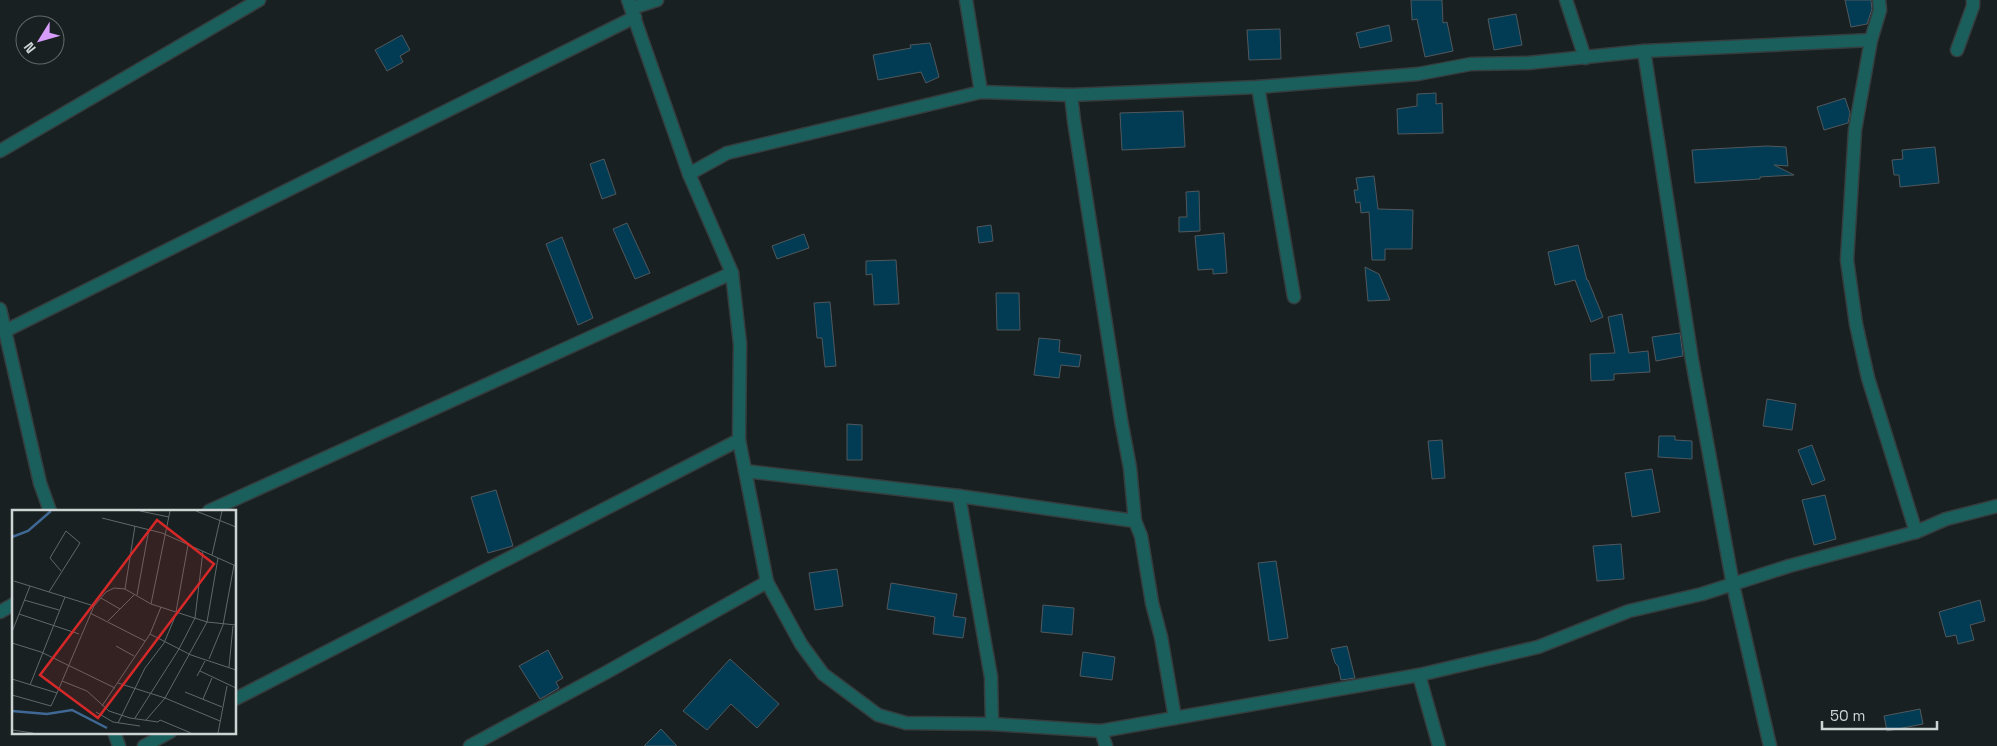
<svg xmlns="http://www.w3.org/2000/svg" width="1997" height="746" viewBox="0 0 1997 746" font-family="'Space Grotesk',sans-serif">
<style>
.building{fill:#013c54;stroke:#51585d}
.lines{fill:none;stroke-linecap:round;stroke-linejoin:round}
.minor-casing{stroke:#353d3e;stroke-width:15}
.minor{stroke:#1b5f5d;stroke-width:12}
.inset-river{fill:none;stroke:#406895;stroke-width:2.5}
.inset-road{fill:none;stroke:#616869;stroke-width:1}
.view{fill:#d62828;fill-opacity:0.15;stroke:#d62828;stroke-width:2.5}
.inset-edge{fill:none;stroke:#ced3d4;stroke-width:2.5}
</style>
<rect width="100%" height="100%" fill="#182021"/>
<g class="building">
<path d="M1411,0H1442L1443,23L1447,22L1453,51L1425,57L1417,19L1412,20Z"/>
<path d="M1845,0H1871L1872,9L1867,24L1851,27Z"/>
<path d="M1516,14L1522,45L1494,50L1488,19Z"/>
<path d="M1389,25L1392,41L1360,48L1356,33Z"/>
<path d="M1280,29L1281,59L1249,60L1247,30Z"/>
<path d="M402,35L410,50L400,56L403,62L387,71L375,50Z"/>
<path d="M930,43L939,77L926,83L921,72L878,80L873,55L911,48L910,45Z"/>
<path d="M1436,93V104L1442,103L1443,133L1398,134L1397,109L1417,106V94Z"/>
<path d="M1845,98L1850,113L1848,123L1824,130L1817,107Z"/>
<path d="M1183,111L1185,147L1122,150L1120,113Z"/>
<path d="M1767,146L1786,147L1788,166L1774,165L1794,175L1760,177V179L1695,183L1692,150Z"/>
<path d="M1935,147L1939,183L1900,187L1899,175H1894L1892,160L1903,159L1902,150Z"/>
<path d="M604,159L616,194L602,199L590,164Z"/>
<path d="M1374,176L1378,209L1413,210L1412,249H1385V260H1372L1369,212L1361,213L1360,202L1356,203L1354,190H1358L1356,178Z"/>
<path d="M1199,191L1200,231L1179,232V217H1187L1186,192Z"/>
<path d="M627,223L650,273L635,279L613,229Z"/>
<path d="M991,225L993,241L979,243L977,227Z"/>
<path d="M1224,233L1227,273L1213,274V269L1198,270L1195,236Z"/>
<path d="M804,234L809,248L777,259L772,246Z"/>
<path d="M562,237L593,318L578,325L546,244Z"/>
<path d="M1578,245L1587,280H1588L1603,317L1591,322L1575,280L1555,285L1548,252Z"/>
<path d="M896,260L899,304L874,305L872,274L866,275V261Z"/>
<path d="M1365,267L1379,274L1390,300L1368,301Z"/>
<path d="M996,293H1019L1020,330H997Z"/>
<path d="M830,302L836,366L825,367L822,338H817L814,303Z"/>
<path d="M1622,314L1629,353L1648,351L1650,372L1614,374V380L1591,381L1590,354L1615,353L1608,317Z"/>
<path d="M1680,333L1683,356L1656,361L1652,337Z"/>
<path d="M1039,338L1060,340L1059,352L1081,355L1079,367L1061,365L1059,378L1034,375Z"/>
<path d="M1767,399L1796,404L1792,430L1763,426Z"/>
<path d="M847,424L862,425V460H847Z"/>
<path d="M1659,436H1675V440L1692,441V459L1658,457Z"/>
<path d="M1442,440L1445,478L1432,479L1428,441Z"/>
<path d="M1812,445L1825,480L1812,485L1798,450Z"/>
<path d="M1652,469L1660,512L1632,517L1625,473Z"/>
<path d="M496,490L513,546L488,553L471,497Z"/>
<path d="M1825,495L1836,539L1814,545L1802,500Z"/>
<path d="M1621,544L1624,579L1597,581L1593,546Z"/>
<path d="M1276,561L1288,638L1269,641L1258,563Z"/>
<path d="M837,569L843,606L815,610L809,573Z"/>
<path d="M891,583L957,594L953,616L966,618L963,638L933,634L935,617L887,609Z"/>
<path d="M1980,600L1985,621L1970,625L1974,640L1958,644L1956,635L1946,637L1939,612Z"/>
<path d="M1043,605L1074,608L1072,635L1041,632Z"/>
<path d="M1347,646L1355,678L1341,680L1338,666L1335,663L1331,649Z"/>
<path d="M548,650L563,678L556,682L559,688L540,699L519,666Z"/>
<path d="M1083,652L1115,657L1112,680L1080,676Z"/>
<path d="M730,659L779,704L757,728L731,704L707,730L683,711Z"/>
<path d="M1920,709L1923,724L1887,731L1884,716Z"/>
<path d="M661,729L677,746H644Z"/>
</g>
<g class="lines">
<g class="minor-casing">
<g id="minor">
<path d="M628,0L689,174L732,273L740,344L739,440L767,582L801,644L823,674L878,715L906,723L992,724L1101,731L1419,675L1538,647L1629,611L1702,594L1789,566L1916,532L1946,519L1997,506"/>
<path d="M966,0L981,92"/>
<path d="M1566,0L1585,58"/>
<path d="M1879,0L1880,10L1871,40L1855,130L1847,260L1856,324L1868,378L1916,532"/>
<path d="M632,8L657,0"/>
<path d="M1957,50L1973,6V0"/>
<path d="M1644,51L1692,360L1733,585L1770,746"/>
<path d="M1258,87L1294,297"/>
<path d="M1071,95L1074,121L1121,420L1130,468L1135,521L1141,536L1152,603L1161,637L1175,718"/>
<path d="M0,151L259,0"/>
<path d="M689,174L727,153L981,92L1071,95L1258,87L1418,74L1471,64L1528,63L1644,51L1871,40"/>
<path d="M0,309L40,483L50,511"/>
<path d="M5,331L635,17"/>
<path d="M745,471L959,496L1135,521"/>
<path d="M959,496L991,677L992,724"/>
<path d="M209,511L732,273"/>
<path d="M0,612L14,604"/>
<path d="M1419,675L1439,746"/>
<path d="M235,699L739,440"/>
<path d="M1101,731L1106,746"/>
<path d="M114,732L119,746"/>
<path d="M144,746L170,732"/>
<path d="M470,746L607,672L767,582"/>
</g>
</g>
<use href="#minor" class="minor"/>
</g>
<g transform="translate(12 510)">
<rect width="224" height="224" fill="#182021"/>
<path class="inset-river" d="M0,27L16,21L39,1M0,201L35,204L60,200L95,218"/>
<path class="inset-road" d="M128,1L157,7M184,1L224,17M90,8L150,23L224,56M200,45L210,1M2,71L82,96M113,79L123,16M37,82L68,33L54,21L38,48L49,61M125,85L137,19M89,88L108,99M12,90L47,100M139,94L158,1M164,102L176,35M78,103L133,131M7,104L67,124M96,111L123,84M0,122L18,76M138,124L179,145L224,160M0,133L29,142L103,178M104,136L122,146M167,139L183,108L191,41M197,149L211,115L222,55M217,157L221,116M188,161L224,178M185,166L193,151M0,169L45,183L82,96L94,82L102,78L113,79L139,94L195,112L224,115M50,171L75,181L97,201L118,208L146,212L148,210L179,223M106,173L153,188L208,211M18,175L53,87M173,182L210,197M0,185L39,196L45,183M191,189L200,168M90,196L138,124L149,97M84,202L101,212L128,216M123,208L167,139M134,210L153,188L195,112L206,48M106,213L133,158L152,133L165,102M0,220L21,223M206,223L215,176"/>
<path class="view" d="M145,10L202,54L86,208L28,165Z"/>
<rect width="224" height="224" class="inset-edge"/>
</g>
<g transform="translate(40 40) rotate(233)"><circle r="24" fill="#182021" stroke="#616869"/>
<path d="M0-4L9 19L0 12L-9 19Z" fill="#d59cfb"/>
<text y="-8" font-size="14" font-weight="bold" text-anchor="middle" fill="#ced3d4">N</text>
</g>
<path d="M1822 721v8h115v-8" fill="none" stroke="#ced3d4" stroke-width="2.5"/>
<text x="1830" y="721" font-size="15" fill="#ced3d4" stroke="#182021" stroke-width="4" paint-order="stroke">50 m</text>
</svg>
